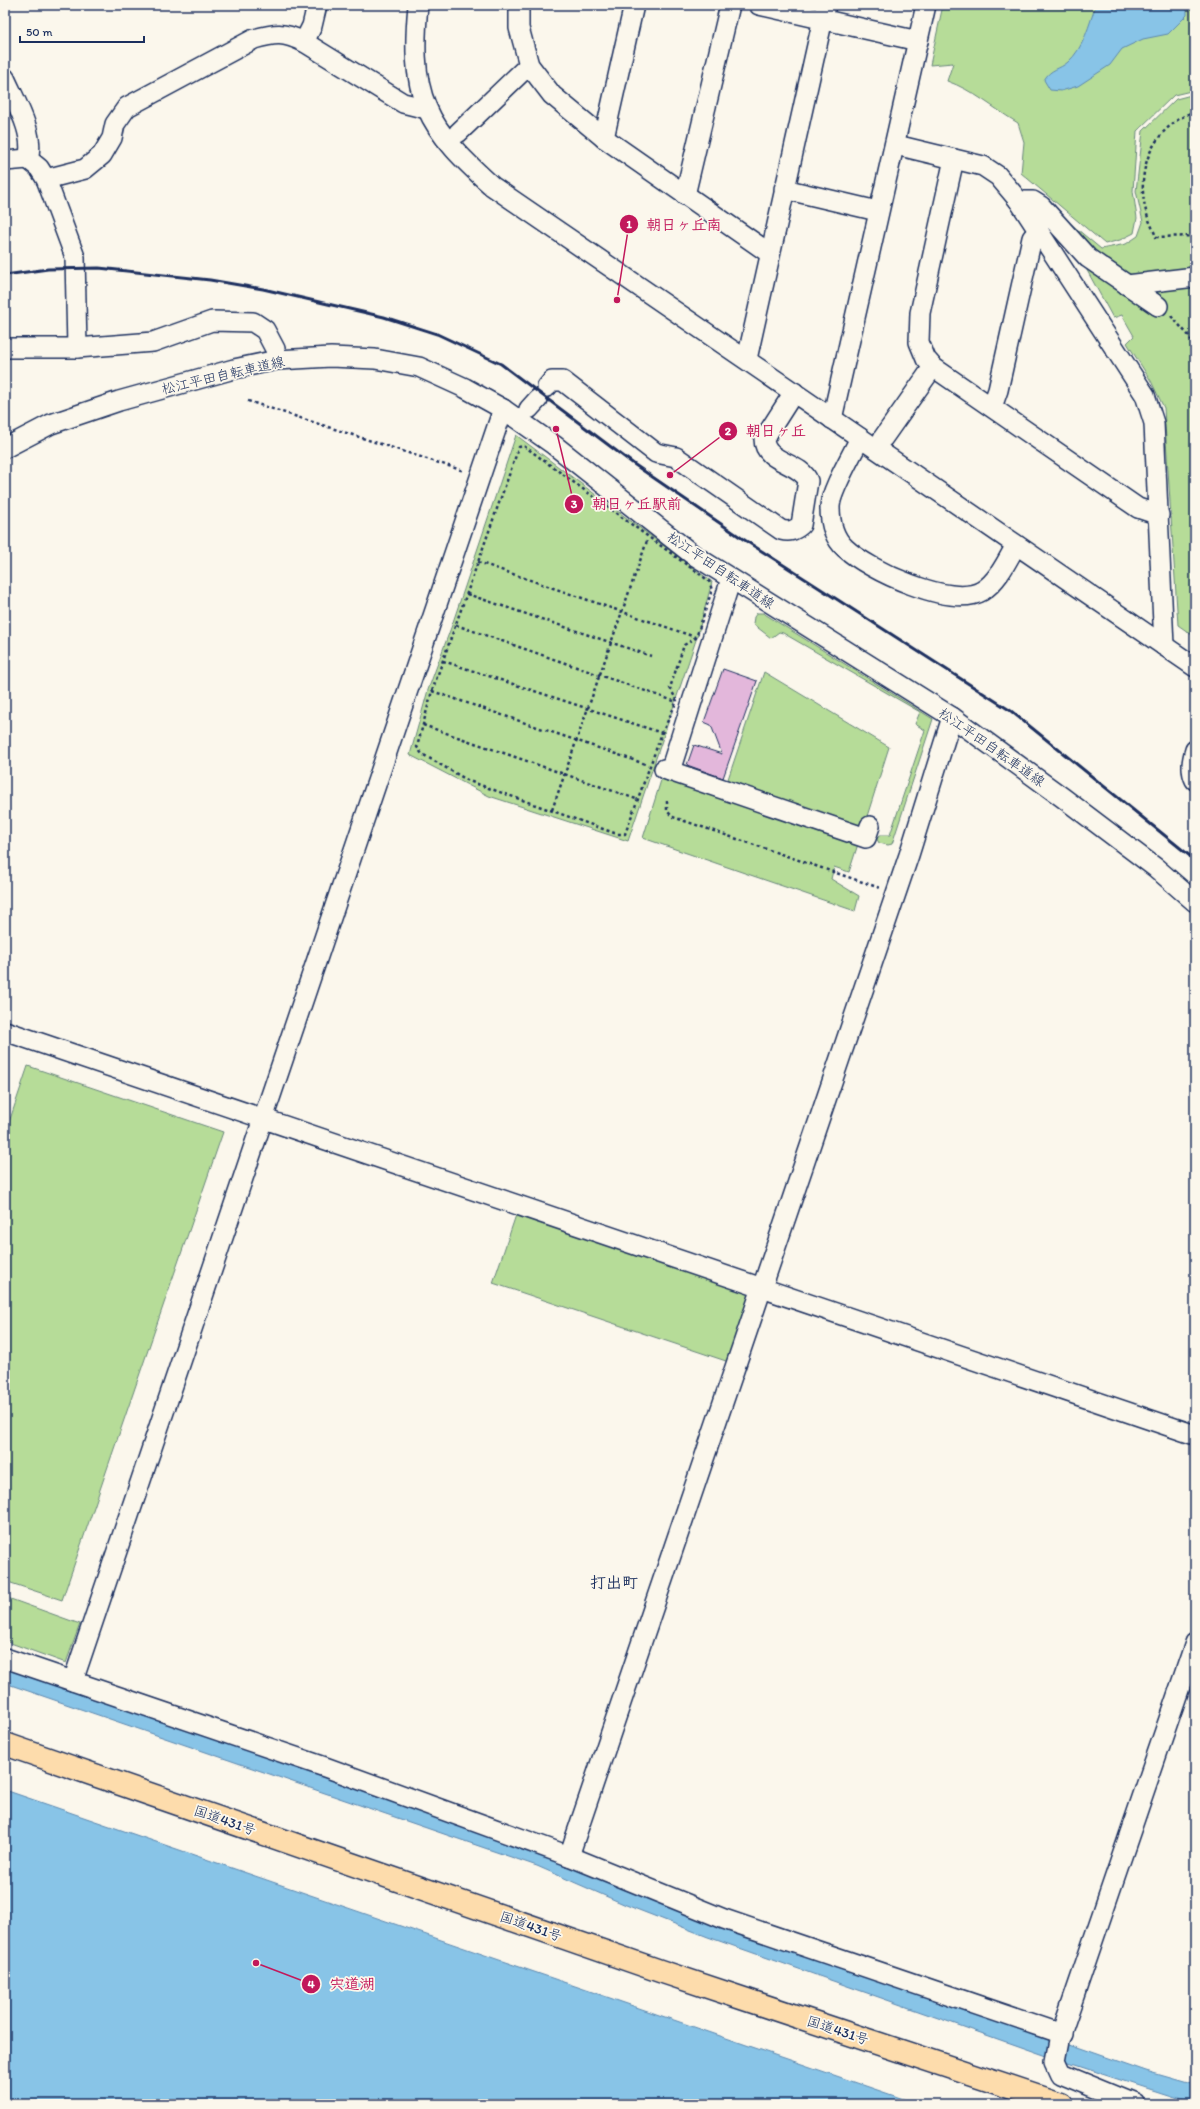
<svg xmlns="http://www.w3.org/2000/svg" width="1200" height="2109" viewBox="0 0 1200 2109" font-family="Itim,'Klee One',sans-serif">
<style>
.green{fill:#b6dc98;stroke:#68867b}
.water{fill:#88c4e7;stroke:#5c88b0}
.building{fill:#e3b7db;stroke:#1b2f5e}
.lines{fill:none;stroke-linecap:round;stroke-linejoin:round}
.minor-casing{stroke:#1b2f5e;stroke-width:22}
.highway-casing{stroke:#1b2f5e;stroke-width:25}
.path{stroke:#1b2f5e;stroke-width:2.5;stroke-dasharray:3 3;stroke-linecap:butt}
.minor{stroke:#fbf7ec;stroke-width:19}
.highway{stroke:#fddcac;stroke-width:22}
.rail{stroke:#1b2f5e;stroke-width:3}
.labels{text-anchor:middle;stroke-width:3.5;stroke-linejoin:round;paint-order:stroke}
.street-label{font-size:14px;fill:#1b2f5e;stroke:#fbf7ec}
.quarter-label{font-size:16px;font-weight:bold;fill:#1b2f5e;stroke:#fbf7ec}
.leader{fill:none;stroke:#c2185b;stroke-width:1.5}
.callout-dot{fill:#c2185b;stroke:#fbf7ec;stroke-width:1.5}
.mark-label{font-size:12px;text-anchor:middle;font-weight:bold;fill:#fff}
.callout-label{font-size:15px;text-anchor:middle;font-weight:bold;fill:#c2185b;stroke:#fbf7ec;stroke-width:3.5;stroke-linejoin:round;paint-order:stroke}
</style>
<rect width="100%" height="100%" fill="#fbf7ec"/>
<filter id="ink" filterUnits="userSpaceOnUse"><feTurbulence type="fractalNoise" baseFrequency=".025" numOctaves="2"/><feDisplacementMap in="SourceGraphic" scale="8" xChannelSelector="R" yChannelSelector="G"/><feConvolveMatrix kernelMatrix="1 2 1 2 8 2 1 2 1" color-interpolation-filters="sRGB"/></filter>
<g filter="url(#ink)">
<g class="green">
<path d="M943,5H1195V90L1174,95L1137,131L1133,191L1137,218L1134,233L1120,240L1105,244L1021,173L1024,142L1018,123C994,109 973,90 947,81L953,63L930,65Z"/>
<path d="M1195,94V637L1178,625L1164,408L1151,381L1127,343L1134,336L1122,315L1113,318L1083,263L1035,194L1101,249L1126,244L1138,236L1143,222L1136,191L1143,131L1176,99Z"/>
<path d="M516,435L712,582L697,637L628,841L489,796L410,755L428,690L452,625Z"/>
<path d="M757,613H763L933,719L892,844L888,845L879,843L877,839L880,835H890L925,730L915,724L920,712L783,633L779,632L771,638L753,624L754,617Z"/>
<path d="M764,672L889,747L862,832L726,785Z"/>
<path d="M662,777L859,841L849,872L834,867L831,879L859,896L855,911L643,838Z"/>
<path d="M28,1066L223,1132L62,1600L5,1581V1134Z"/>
<path d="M516,1215H526L748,1292L752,1296L729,1362L493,1283Z"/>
<path d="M5,1597L80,1624L66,1663L5,1641Z"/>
</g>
<g class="water">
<path d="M1096,5H1187V15L1168,34L1143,39L1122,49L1110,65L1078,86L1061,91L1050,90L1044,80C1051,68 1059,70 1068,62C1084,48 1089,24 1096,5Z"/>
<path d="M5,1663L130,1706L1032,2031L1146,2071L1195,2085V2104L1046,2056L708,1937L626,1905L537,1866L5,1683Z"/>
<path d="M5,1790L918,2104H5Z"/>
</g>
<path class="building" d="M723,669L757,681L723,778L687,765L694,745L722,754L711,725L704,722Z"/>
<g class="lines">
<g class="minor-casing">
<g id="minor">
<path d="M418,5C415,38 413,76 427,108C440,139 468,164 492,186L1195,667"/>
<path d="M519,5V28L529,65L552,95L604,138L769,253"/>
<path d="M759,5L918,41"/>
<path d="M304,42L312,26L317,5"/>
<path d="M5,78C15,101 36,135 28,159L39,168L46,179L75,257L77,348"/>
<path d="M458,133L529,65"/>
<path d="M604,138L634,5"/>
<path d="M896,145L983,166L998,176L1019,201L1145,395L1154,423L1164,646"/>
<path d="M954,159L920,313L919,342L926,359L933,367L1138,508L1159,515"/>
<path d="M5,161L28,159"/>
<path d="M46,179L85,169L102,155L112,138L115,124L127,107L254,39C276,33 283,32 304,42L403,103L427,109"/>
<path d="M784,189L869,209"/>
<path d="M685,195L730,5"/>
<path d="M1019,201H1033L1041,206L1088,258L1158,306"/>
<path d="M1127,285L1195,277"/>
<path d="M5,348H77L153,342L212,321L253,322L265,330L275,349L277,360"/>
<path d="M747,359L826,5"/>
<path d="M547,387L552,381H563L656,453L676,457L781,530C789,532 794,531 801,525L808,481C801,462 764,463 764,439L794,392"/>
<path d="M992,407L998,390L1032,238L1039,230"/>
<path d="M529,409L538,399"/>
<path d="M832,419L926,5"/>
<path d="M860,438C853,453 830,492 830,507C830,522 834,538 845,548C868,570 952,609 982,591C998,581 1007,561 1016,545"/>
<path d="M883,438L933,367"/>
<path d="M5,448L51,424L119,401L234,369L277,360L331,357L375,359L419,367L465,388L503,409L554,445L692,554L952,717L1062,797L1156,868L1195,902"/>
<path d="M1195,750C1192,760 1190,770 1195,780"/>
<path d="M664,769L866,838L870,826"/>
<path d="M670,771L731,579"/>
<path d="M5,1031L1195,1435"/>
<path d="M5,1658L325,1767L569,1856L724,1919L1062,2034"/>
<path d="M73,1681L503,409"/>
<path d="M569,1856L909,855L952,717"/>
<path d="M1134,2104L1061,2074L1055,2061L1059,2040L1195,1643"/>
</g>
</g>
<g class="highway-casing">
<path id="highway" d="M5,1744L660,1971L1060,2104"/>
</g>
<g class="path">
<path d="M1195,111C1153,127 1135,169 1146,211C1148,220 1153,228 1156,237L1195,236"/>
<path d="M1171,316L1190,337L1195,352"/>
<path d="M248,401L464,471"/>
<path d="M524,446L709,581L712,590L696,638L684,645L670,688L677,701L662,733L625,834H617L469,781L422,754L417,747L432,691L519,447Z"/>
<path d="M478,562L695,637"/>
<path d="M467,594L651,656"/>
<path d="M456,625L674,701"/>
<path d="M443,661L662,733"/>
<path d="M432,691L648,765"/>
<path d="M423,725L639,800"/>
<path d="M667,801V811L673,817L880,888"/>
<path d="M552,810L647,541"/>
</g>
<use href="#minor" class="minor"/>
<use href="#highway" class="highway"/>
<path class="rail" d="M5,275L48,269L99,268L210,280L263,289L384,317L437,334L501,364L635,465L743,539L1011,711L1195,860"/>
</g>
</g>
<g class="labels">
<g class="street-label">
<text transform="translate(223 375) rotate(-13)" y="5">松江平田自転車道線</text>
<text transform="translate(721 570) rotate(34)" y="5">松江平田自転車道線</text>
<text transform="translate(992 747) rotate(35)" y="5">松江平田自転車道線</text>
<text transform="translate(225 1820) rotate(19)" y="5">国道431号</text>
<text transform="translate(531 1926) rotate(19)" y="5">国道431号</text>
<text transform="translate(838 2030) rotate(18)" y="5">国道431号</text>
</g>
<g class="quarter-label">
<text x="614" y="1588">打出町</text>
</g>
</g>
<path class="leader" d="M617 300L629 224M670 475L728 431M556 429L574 504M256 1963L311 1984"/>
<g class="callout-dot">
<circle cx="617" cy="300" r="4"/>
<circle cx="670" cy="475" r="4"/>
<circle cx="556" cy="429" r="4"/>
<circle cx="256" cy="1963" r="4"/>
<circle cx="629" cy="224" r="10"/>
<circle cx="728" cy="431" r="10"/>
<circle cx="574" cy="504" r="10"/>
<circle cx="311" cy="1984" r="10"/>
</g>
<g class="mark-label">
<text x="629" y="228">1</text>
<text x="728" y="435">2</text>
<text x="574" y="508">3</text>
<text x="311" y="1988">4</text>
</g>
<g class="callout-label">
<text x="684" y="230">朝日ヶ丘南</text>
<text x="776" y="436">朝日ヶ丘</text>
<text x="637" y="509">朝日ヶ丘駅前</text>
<text x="352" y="1989">宍道湖</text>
</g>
<rect width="1200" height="2109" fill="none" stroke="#fbf7ec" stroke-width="20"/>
<rect x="10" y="10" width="1180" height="2089" fill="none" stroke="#1b2f5e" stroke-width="1.5" filter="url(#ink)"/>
<path d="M20 36v6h124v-6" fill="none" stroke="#1b2f5e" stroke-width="2"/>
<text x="26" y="36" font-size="12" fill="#1b2f5e" stroke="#fbf7ec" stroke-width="3" paint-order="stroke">50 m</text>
</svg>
